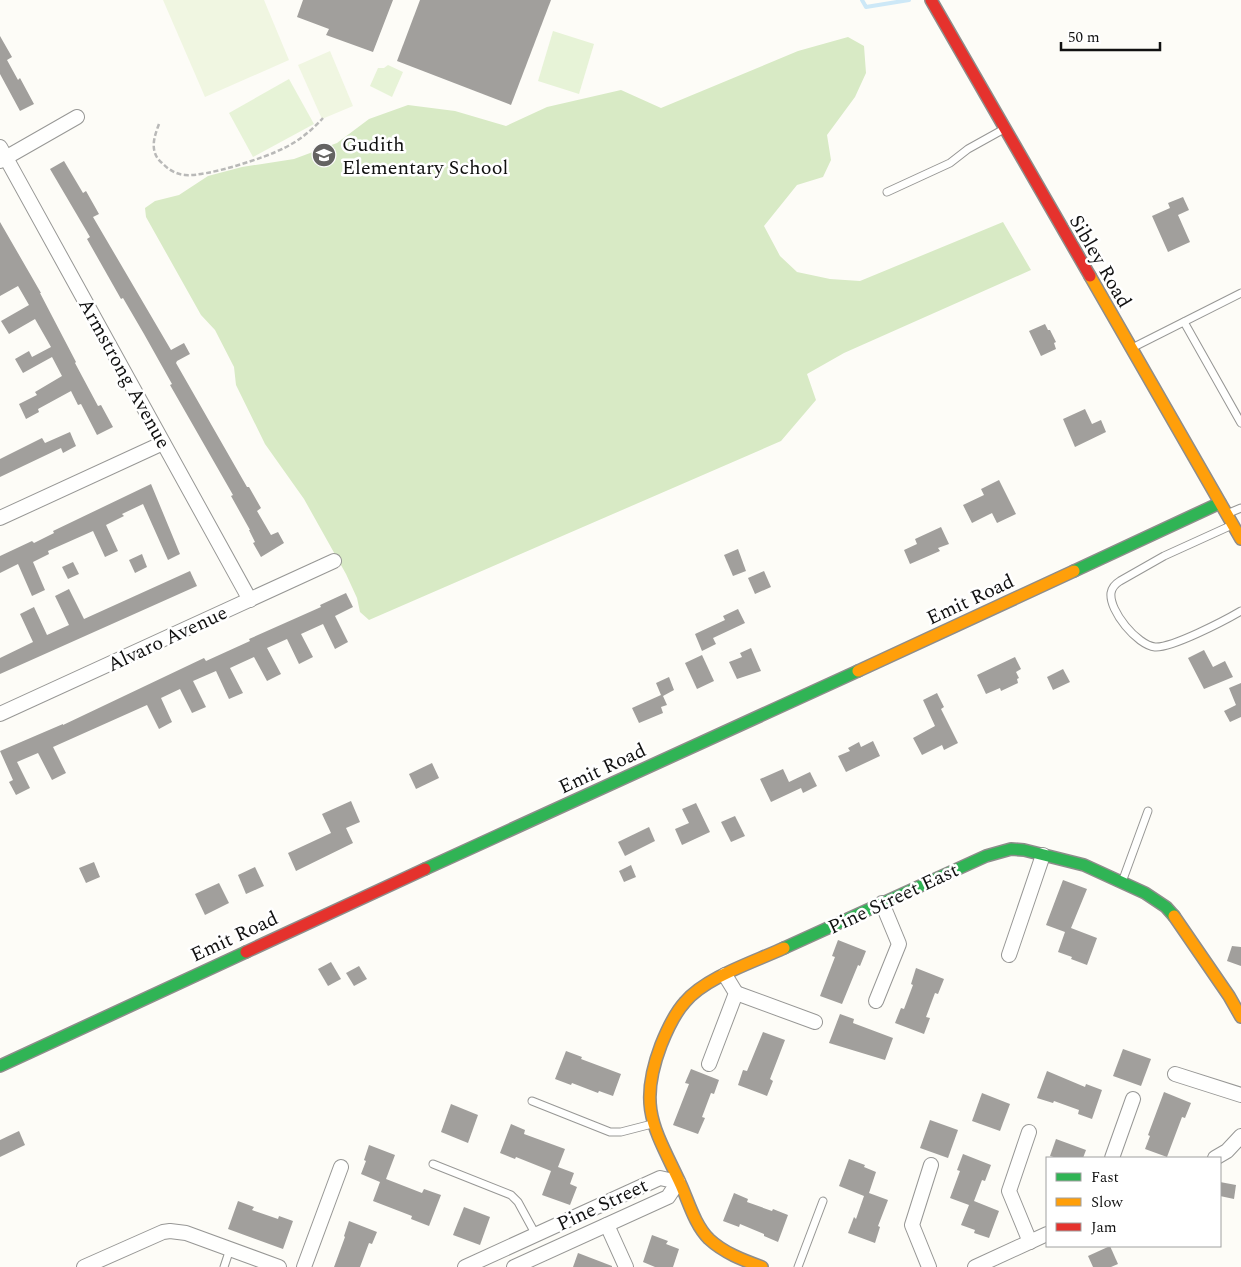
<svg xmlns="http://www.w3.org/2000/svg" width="1241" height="1267" viewBox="0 0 1241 1267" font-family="Spectral,serif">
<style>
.green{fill:#e7f3d7}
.forest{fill:#d8eac5}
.pitch{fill:#f0f6e1}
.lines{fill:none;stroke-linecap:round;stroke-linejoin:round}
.stream{stroke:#cde8f7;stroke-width:4}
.building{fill:#a19f9c}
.lane-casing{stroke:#979795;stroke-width:9}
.street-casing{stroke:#979795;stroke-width:16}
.fast-casing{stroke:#8e8d8b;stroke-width:14}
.slow-casing{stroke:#8e8d8b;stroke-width:14}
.jam-casing{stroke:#8e8d8b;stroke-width:14}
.path{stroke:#b9b9b8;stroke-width:2.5;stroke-dasharray:5 2.5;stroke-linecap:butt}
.lane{stroke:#fffffe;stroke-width:7}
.street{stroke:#fffffe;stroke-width:14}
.fast{stroke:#30b455;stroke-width:11}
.slow{stroke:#ff9f0a;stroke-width:11}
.jam{stroke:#e5322d;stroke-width:11}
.labels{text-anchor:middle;stroke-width:5;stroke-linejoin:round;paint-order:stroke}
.poi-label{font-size:20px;fill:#111;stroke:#fff;text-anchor:start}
.street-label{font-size:20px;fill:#111;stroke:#fff}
</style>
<rect width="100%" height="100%" fill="#fdfcf7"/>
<g class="green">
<path d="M553,31L594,44L579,94L538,81Z"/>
<path d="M388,65L403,72L392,97L370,86L378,68H384Z"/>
<path d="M289,79L314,124L253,157L229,113Z"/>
</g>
<path class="forest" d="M848,37L864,46L866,73L855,97L827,135L831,160L823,177L797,185L764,226L780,256L797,272L830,279L860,281L1003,222L1031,270L844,353L807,374L816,400L781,441L369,620L360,612L357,598L346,574L304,499L265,444L236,385L234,367L215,330L201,315L146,217L145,208L155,201L179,195L208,176L242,167L294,159L337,143L369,119L408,105L455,111L506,126L547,107L621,90L661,108L798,51Z"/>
<g class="pitch">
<path d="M163,0H264L289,60L205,97Z"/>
<path d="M330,51L353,106L322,119L298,65Z"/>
</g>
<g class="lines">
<path class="stream" d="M862,0L866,7L909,0"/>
</g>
<g class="building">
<path d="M303,0H393L373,52L326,35L329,29L297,17Z"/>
<path d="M420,0H551L511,105L397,61Z"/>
<path d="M0,36L12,57L7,60L18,80L20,78L34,104L20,111L0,74Z"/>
<path d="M64,161L83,193L86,191L99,214L93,217L171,350L184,343L190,354L177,361L176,363L247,487H249L261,508L257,511L271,535L278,532L284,543L261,557L253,543L255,542L249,530H250L231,496L233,495L170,385L172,384L144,334L123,298L121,299L87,239L90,237L50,169Z"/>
<path d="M1183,197L1189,210L1178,215L1190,242L1168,252L1152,216L1170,208L1168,203Z"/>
<path d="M0,222L41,293H40L76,362L75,363L98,406L101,405L113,427L97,435L81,404L78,405L71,391L38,409L39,412L26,419L19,404L37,395L35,392L62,376L52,357L23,373L15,359L29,351L32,357L51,347L35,319L9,334L1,321L29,305L18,286L0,296Z"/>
<path d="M1045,324L1048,330H1050L1056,342L1054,343L1056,349L1041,356L1029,331Z"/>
<path d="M1085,409L1092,424L1101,420L1106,432L1075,447L1063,419Z"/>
<path d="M70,432L76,446L63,453L61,448L0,477V459L42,438L45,443Z"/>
<path d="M999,480L1016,514L997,523L992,513L972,523L963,505L984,495L981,489Z"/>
<path d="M151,484L180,554L168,560L143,504L122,514L124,516L106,525L118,551L105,557L93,531L48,551L49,554L33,562L45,590L32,596L18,564L0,573V556L32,541L34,543L54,533L53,531Z"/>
<path d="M941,527L949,544L938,548L940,551L910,564L904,550L917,544L915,539Z"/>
<path d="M738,549L746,571L733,576L724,555Z"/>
<path d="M142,554L147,567L135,573L129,560Z"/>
<path d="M73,562L79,574L68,579L62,567Z"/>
<path d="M190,571L197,586L0,674V658L33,642L20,614L34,607L47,635L69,625L55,596L69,589L84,619Z"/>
<path d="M764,571L771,587L755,594L748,578Z"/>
<path d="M346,593L353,607L335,616L348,642L335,649L323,624L301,634L313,657L299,664L287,639L267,648L281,674L267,681L254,657L230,668L243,693L229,699L216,671L193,681L206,707L192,713L180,689L161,698L172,722L159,729L147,705L53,747L66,773L52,780L38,753L17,762L30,788L16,795L9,782L13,780L0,751L63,724V725L204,658L206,661L250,641L249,639L321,607L320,605Z"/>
<path d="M738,609L745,623L713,638L716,644L702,651L695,634L725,620L723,616Z"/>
<path d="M751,648L761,671L737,679L729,662L742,657L740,653Z"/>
<path d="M1204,650L1213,667L1225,661L1233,677L1204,689L1188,658Z"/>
<path d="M702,655L714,681L697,689L685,663Z"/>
<path d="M1015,657L1021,669L1016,672L1019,678L1017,679L1018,683L1001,691L1000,688L986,694L977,675Z"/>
<path d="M1063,669L1070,682L1053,690L1047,677Z"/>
<path d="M669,677L674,690L663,696L667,705L661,707L663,713L639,723L632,708L661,695L656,683Z"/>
<path d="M1241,683V717L1230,722L1224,711L1236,705L1229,688Z"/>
<path d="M937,693L944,707L941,709L958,743L944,750L942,745L922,755L913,738L935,726L923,700Z"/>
<path d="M873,741L880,756L846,772L838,756L850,751L848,748L859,742L861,747Z"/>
<path d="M432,763L439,778L416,789L409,774Z"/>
<path d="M783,769L789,782L810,772L817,786L803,793L801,788L771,802L760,779Z"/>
<path d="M351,801L360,822L346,828L353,843L296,871L288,853L331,833L322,814Z"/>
<path d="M696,803L710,832L682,845L675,829L689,823L682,809Z"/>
<path d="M735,816L745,836L731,842L721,822Z"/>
<path d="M649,827L655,841L625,856L618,842Z"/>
<path d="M94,862L100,877L86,883L79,868Z"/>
<path d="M631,865L636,877L624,882L619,871Z"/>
<path d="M255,867L264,886L246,894L238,875Z"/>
<path d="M1063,880L1087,889L1071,928L1097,938L1087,965L1071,959L1072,957L1058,952L1065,932L1046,925Z"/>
<path d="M219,883L229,903L205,915L195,894Z"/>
<path d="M838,940L866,951L860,966L858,965L842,1004L820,996L835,957L832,956Z"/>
<path d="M1232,946L1241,947V966L1227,961Z"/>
<path d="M331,962L341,979L328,986L318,969Z"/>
<path d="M359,966L367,979L354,986L346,973Z"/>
<path d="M916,968L944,979L938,994L935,993L926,1017L930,1018L924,1034L895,1023L901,1008L904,1009L913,985L911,984Z"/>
<path d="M840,1014L854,1019L853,1023L893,1038L885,1060L829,1043Z"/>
<path d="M763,1032L785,1040L770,1079L773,1081L767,1096L738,1085L743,1070L747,1071Z"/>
<path d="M1123,1049L1151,1059L1141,1086L1113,1076Z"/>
<path d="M566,1051L582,1057L581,1059L621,1074L613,1096L599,1091L598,1093L572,1083L571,1085L555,1079Z"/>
<path d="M691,1069L719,1080L714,1094L711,1093L702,1117L705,1118L698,1134L673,1125L689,1084L685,1083Z"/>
<path d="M1047,1071L1085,1087L1086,1084L1102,1090L1092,1119L1078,1114L1079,1110L1054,1101L1053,1103L1037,1098Z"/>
<path d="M1164,1092L1191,1103L1185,1118L1182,1117L1167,1157L1145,1149L1150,1136L1148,1135Z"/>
<path d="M982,1093L1010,1104L1000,1131L972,1121Z"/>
<path d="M451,1104L478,1115L468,1143L441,1132Z"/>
<path d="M930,1120L958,1130L948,1158L920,1148Z"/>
<path d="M511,1124L525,1130L524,1134L565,1149L558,1167L574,1173L570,1184L577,1187L570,1205L542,1195L551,1171L516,1157L515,1159L500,1153Z"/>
<path d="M19,1131L25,1145L0,1157V1140Z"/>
<path d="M1056,1139L1086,1150L1083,1158H1057L1050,1156Z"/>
<path d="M369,1145L395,1155L386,1179L422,1193L424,1189L441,1195L429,1226L411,1219L412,1216L373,1201L380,1182L361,1174L366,1161L364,1160Z"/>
<path d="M963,1154L991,1165L985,1181L982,1180L974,1201L999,1211L989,1238L974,1233L975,1230L961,1225L969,1205L950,1198L960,1171L957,1170Z"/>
<path d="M849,1159L865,1165L864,1167L876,1172L869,1193L888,1200L878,1226L880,1227L875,1243L848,1233L854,1217L856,1219L864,1196L839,1186Z"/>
<path d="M1220,1182L1236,1185L1234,1199L1220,1196Z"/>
<path d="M734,1193L748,1199L747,1202L772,1211L773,1209L788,1215L778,1242L764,1236V1234L740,1224L739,1227L723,1221Z"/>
<path d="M238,1201L254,1207L252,1210L278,1219L279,1216L293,1221L283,1249L228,1229Z"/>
<path d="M464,1207L490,1217L480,1245L453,1235Z"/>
<path d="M349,1221L377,1232L372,1244L369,1243L360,1267H334L345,1237L344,1236Z"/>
<path d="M652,1235L668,1241L666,1244L679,1249L673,1267H655L643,1262Z"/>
<path d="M1110,1246L1118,1264L1111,1267H1093L1088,1256Z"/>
<path d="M578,1253L612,1266V1267H573Z"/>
</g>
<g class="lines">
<g class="lane-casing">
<g id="lane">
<path d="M887,192L950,163L968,149L1004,129"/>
<path d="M1184,322L1241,423"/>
<path d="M1132,348L1241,293"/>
<path d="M1229,513L1241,508"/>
<path d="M1230,526L1164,556L1120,581C1115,584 1112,587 1111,593C1109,611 1137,645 1155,647C1172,648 1224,621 1241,611"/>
<path d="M1122,882L1148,811"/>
<path d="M532,1101L610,1132H621L652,1124"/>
<path d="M433,1164L511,1195L518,1202L536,1235"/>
<path d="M224,1267L230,1249"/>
<path d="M798,1267L823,1201"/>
</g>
</g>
<g class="street-casing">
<g id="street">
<path d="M0,147L250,600"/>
<path d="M0,161L77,117"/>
<path d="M0,518L163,443"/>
<path d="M0,714L334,561"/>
<path d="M1009,955L1043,855"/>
<path d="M736,993L815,1022"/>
<path d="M876,1001L899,944L882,903"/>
<path d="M709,1064L736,993L725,975"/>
<path d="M1175,1074L1241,1095"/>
<path d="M1029,1132L1009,1191L1030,1242"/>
<path d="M1112,1158L1133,1099"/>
<path d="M1215,1158L1227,1151L1241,1136"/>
<path d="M607,1225L626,1267"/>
<path d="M84,1267L163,1232L170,1231L186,1233L279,1267"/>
<path d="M304,1267L341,1167"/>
<path d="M465,1267L660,1178L678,1182L668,1197L514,1267"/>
<path d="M929,1267L912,1225L931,1165"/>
<path d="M975,1267L1047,1234"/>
</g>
</g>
<g class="fast-casing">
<g id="fast">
<path d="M1074,571L1220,503"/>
<path d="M425,869L858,671"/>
<path d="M784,948L986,856L1011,849L1024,850L1084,865L1145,893L1166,907L1174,916"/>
<path d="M0,1066L246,952"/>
</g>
</g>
<g class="slow-casing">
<g id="slow">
<path d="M1090,276L1241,539"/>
<path d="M858,671L1074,571"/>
<path d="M1174,916L1229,996L1241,1017"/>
<path d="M762,1267C743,1260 724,1253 709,1239C695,1225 689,1203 681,1185C655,1129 637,1108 661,1045C667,1030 674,1014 685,1002C706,977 754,962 784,948"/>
</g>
</g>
<g class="jam-casing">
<g id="jam">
<path d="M931,0L1090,276"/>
<path d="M246,952L425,869"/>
</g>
</g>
<path class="path" d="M159,124C154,137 149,152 162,163C168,169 175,174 185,175C206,177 265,158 284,148C299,141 312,130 323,118"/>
<use href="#lane" class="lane"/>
<use href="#street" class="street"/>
<use href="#fast" class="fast"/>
<use href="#slow" class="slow"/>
<use href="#jam" class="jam"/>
</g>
<defs>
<g id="school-disc" transform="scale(1.25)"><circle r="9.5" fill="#646362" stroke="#fff"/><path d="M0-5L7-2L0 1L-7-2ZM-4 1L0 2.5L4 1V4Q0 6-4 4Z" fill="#fff"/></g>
</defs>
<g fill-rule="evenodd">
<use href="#school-disc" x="324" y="155"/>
</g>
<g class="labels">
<g class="poi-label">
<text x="342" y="151">Gudith<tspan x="342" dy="23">Elementary School</tspan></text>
</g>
<g class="street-label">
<text transform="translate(1101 261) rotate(60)" y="7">Sibley Road</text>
<text transform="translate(125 373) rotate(61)" y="7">Armstrong Avenue</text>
<text transform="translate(970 599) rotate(-25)" y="7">Emit Road</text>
<text transform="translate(167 638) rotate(-25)" y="7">Alvaro Avenue</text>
<text transform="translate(602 768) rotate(-25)" y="7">Emit Road</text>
<text transform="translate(893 898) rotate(-25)" y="7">Pine Street East</text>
<text transform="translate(234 936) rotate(-25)" y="7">Emit Road</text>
<text transform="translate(602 1204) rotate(-25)" y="7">Pine Street</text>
</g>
</g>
<rect x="1046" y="1157" width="175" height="90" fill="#ffffff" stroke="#a0a0a0"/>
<rect x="1056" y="1173" width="25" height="8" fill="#30b455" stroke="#a0a0a0"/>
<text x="1091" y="1182" font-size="15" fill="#111111">Fast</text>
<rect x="1056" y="1198" width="25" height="8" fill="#ff9f0a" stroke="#a0a0a0"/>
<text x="1091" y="1207" font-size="15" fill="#111111">Slow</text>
<rect x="1056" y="1223" width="25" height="8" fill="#e5322d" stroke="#a0a0a0"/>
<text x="1091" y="1232" font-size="15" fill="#111111">Jam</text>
<path d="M1061 42v8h99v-8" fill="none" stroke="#111111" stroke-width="2.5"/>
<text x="1068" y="42" font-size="15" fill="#111111" stroke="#ffffff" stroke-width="4" paint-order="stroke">50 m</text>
</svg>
